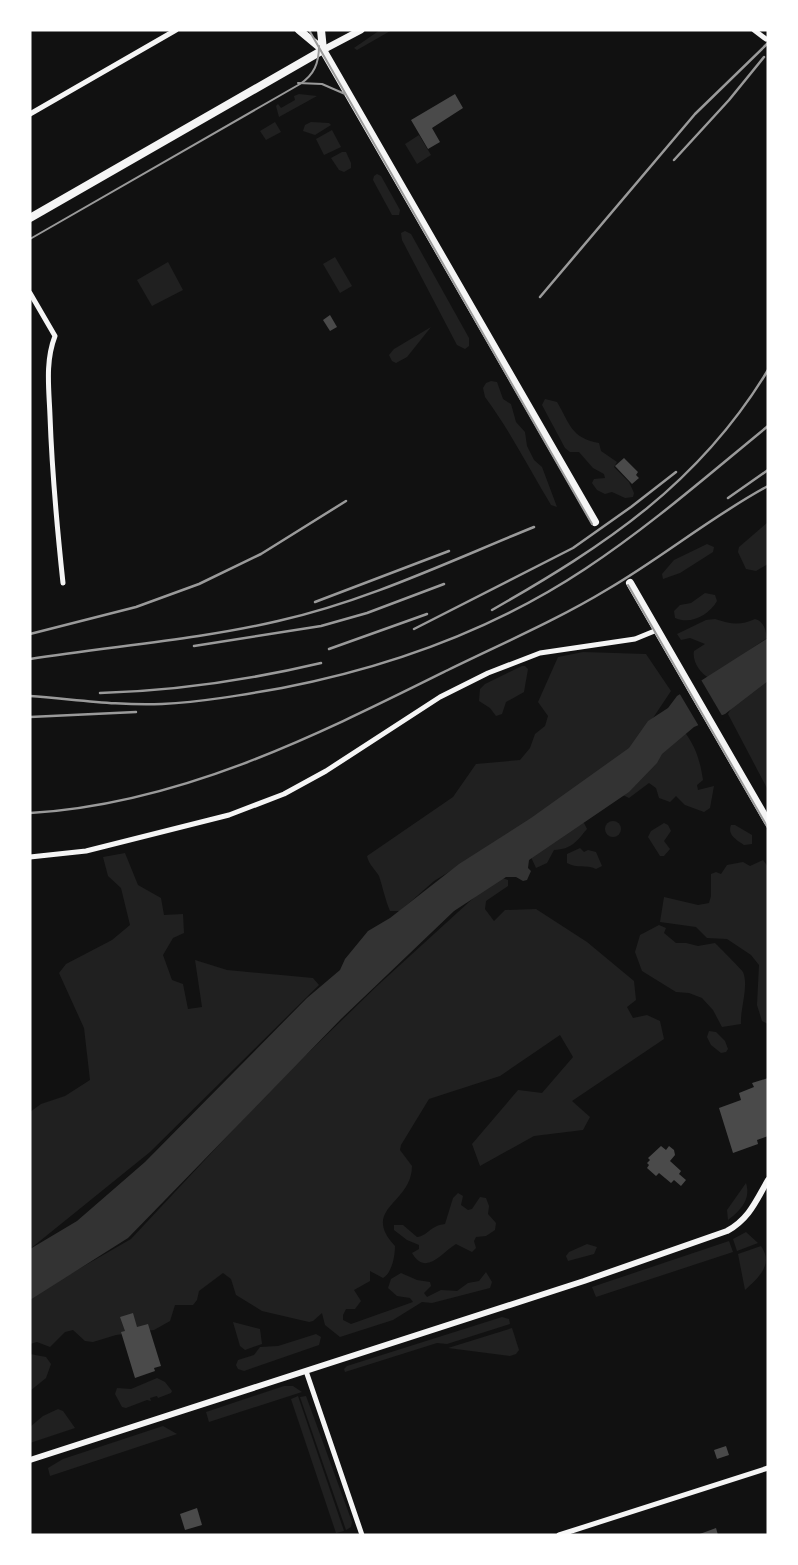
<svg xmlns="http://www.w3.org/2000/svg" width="798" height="1565" viewBox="0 0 798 1565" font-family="'Fira Sans Condensed',sans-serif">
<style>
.green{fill:#202020}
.water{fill:#333}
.pier{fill:#111}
.building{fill:#4a4a4a}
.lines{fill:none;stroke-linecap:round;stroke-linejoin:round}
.minor{stroke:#f5f5f5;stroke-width:5}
.tertiary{stroke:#f5f5f5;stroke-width:6}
.secondary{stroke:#f5f5f5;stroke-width:7}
.primary{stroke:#f5f5f5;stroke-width:8}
.tram{stroke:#9a9a9a;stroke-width:2}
.rail{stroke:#9a9a9a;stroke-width:2.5}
</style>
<rect width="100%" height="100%" fill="#111"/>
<g class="green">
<path d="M380,30H392L357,50L354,48Z"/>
<path d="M299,94L317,96L279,117L276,106L278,104L281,108L295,100L294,96Z"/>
<path d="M275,122L281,132L266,140L260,131Z"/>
<path d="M311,122L329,123L331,125L315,135L303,131L305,125Z"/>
<path d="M332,130L341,147L324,155L316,139Z"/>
<path d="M419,135L431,155L417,164L405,144Z"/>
<path d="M342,152H346L351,163V168L344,172L339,170L331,158Z"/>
<path d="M377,174L381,176L400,210L399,215H392L373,180L374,176Z"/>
<path d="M405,231L411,234L469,338V346L465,349L457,345L402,240L401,233Z"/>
<path d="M335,257L352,286L340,293L323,264Z"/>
<path d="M168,262L183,290L152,306L137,280Z"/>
<path d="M431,327L407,357L396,363L392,361L389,355L394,349Z"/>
<path d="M491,381L497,382L503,399L511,404L516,422L525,432L527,446L534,460L542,467L557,507L551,505C529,469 511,432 485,397L483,388L486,383Z"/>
<path d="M545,399L557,402C570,424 571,438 599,443L601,451L617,462L614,467L629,482L634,493L633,497L625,498L612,492L605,494L597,490L592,483L594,479L605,478L604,474L593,468L579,452H570L565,448L542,405Z"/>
<path d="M768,522V564L756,571L746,569L738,552L739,547Z"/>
<path d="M707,544L714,547L713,552L680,573L663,579L662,574L674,560Z"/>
<path d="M705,593L715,595L717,601C709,615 691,625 675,618L674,611L680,605L691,603Z"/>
<path d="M715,619C730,624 740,626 755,619C763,621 766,629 767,638L709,678C700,673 692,661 694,651L705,644L690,638L681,640L677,634L706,620Z"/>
<path d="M583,652L646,654L671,691L633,748L513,833L434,881L400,911H390C385,899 383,888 379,876C375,869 369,865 367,856L453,797L476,764L520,760L530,748L535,734L545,726L548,716L538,702L558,657Z"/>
<path d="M522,666H525L528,669L524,692L506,702L502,714L496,716L490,708L479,701L480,689L485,684Z"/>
<path d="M768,676V790L728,714L732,707Z"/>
<path d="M682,729C695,744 700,760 703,780L697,785L698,790L714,786L710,808L704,812L685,805L676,796L670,802L659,798L656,788L649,783L629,798L621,794Z"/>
<circle cx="613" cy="829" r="8"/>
<path d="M577,822L584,823L587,829C576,842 572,849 554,850L547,863L536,868L531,857L567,833Z"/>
<path d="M664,823L668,825L671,831L664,841L670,849L664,856H660L648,837L651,831Z"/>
<path d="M731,825H735L752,835V844L744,845C737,840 727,835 731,825Z"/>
<path d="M580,848L584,852L588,850L596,852L602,866L596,869C586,864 577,869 567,863V854Z"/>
<path d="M125,853L138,885L161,898L164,915L183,914L184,933L173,938L163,955L172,980L183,984L188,1009L202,1007L195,960L227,970L313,978L319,985L150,1152L30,1249V1112L41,1104L65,1096L90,1080L84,1028L59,973L66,964L112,940L130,925L121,888L108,876L103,857Z"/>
<path d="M763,860L768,867V1024L762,1021L757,1005L759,965L751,955L727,939L707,938L696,927L660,922L664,897L698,905L709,903L711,896V874L716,872L721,874L727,865L743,862L750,866Z"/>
<path d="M500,877L508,880V886L486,901L485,909L494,921L505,910L536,909L587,942L634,981L636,1000L627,1007L633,1018L647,1015L660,1021L664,1039L572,1101L590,1117L583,1130L534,1136L480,1166L472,1144L518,1090L542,1093L573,1057L560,1035L500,1076L429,1099L401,1145L400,1150L412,1166C412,1204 360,1208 395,1246C395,1256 392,1273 383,1278L370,1271V1281L354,1290L361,1301L355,1309H346L343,1315V1320L351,1324L413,1302L410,1298L397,1296L388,1288L391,1279L401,1273L417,1280L430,1282L431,1286L424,1293L427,1297L441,1290L457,1291L468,1283L479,1281L486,1272L492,1282L490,1288L432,1303L422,1302L393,1320L340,1337L325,1325L322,1313L313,1321L309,1322L262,1311L236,1295L231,1279L223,1273L199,1291L197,1300L193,1305H175L170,1321L154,1330L116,1335L93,1342L85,1341L73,1330L65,1332L50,1347L37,1342L30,1344V1297L131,1239L272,1088L377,986L480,892Z"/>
<path d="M659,925L666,928L664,933L676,943H686L698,946L715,943C719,947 742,970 743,972C749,986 740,1009 741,1024L722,1027L713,1010L702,998L689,993L676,992L642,971L635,952L640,935Z"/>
<path d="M709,1031L716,1032L725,1041L728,1049L726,1052L721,1053L711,1045L707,1037Z"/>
<path d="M746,1183C751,1199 741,1210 728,1220L727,1210Z"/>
<path d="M458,1193L463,1196L461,1205L468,1210L472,1209L480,1197L486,1198L489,1206L488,1214L496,1223L495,1230L486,1236L476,1237L474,1241L476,1248L472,1252L456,1244C442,1252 426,1277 412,1253L419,1249V1245L407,1240L394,1230V1225H403L417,1237C428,1236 429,1226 445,1224L453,1198Z"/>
<path d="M746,1232L758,1243L737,1251L733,1239Z"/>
<path d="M729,1241L733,1252L596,1297L592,1287Z"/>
<path d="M587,1244L597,1247L594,1254L568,1261L566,1256L569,1252Z"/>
<path d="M761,1246C774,1265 758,1278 745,1290L738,1254Z"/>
<path d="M502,1317L509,1319L510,1324L447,1344L437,1343L345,1372L344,1369L347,1366Z"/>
<path d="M233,1322L260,1329L262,1344L245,1350L240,1346Z"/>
<path d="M512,1328L519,1350L516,1354L510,1356L448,1348Z"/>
<path d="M316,1334L321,1337L319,1345L244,1371L238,1369L236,1365L238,1360L254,1355L260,1347L278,1346Z"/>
<path d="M30,1354L46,1357L51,1364L46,1378L30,1391Z"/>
<path d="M157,1378L165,1382L172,1391L171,1393L158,1398L157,1396L150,1398L151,1401L147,1400L126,1408L122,1407L115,1394L117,1388L131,1389Z"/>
<path d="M284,1386H293L302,1392L209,1422L206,1412Z"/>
<path d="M298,1396L344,1531L336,1533L291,1399Z"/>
<path d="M306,1396L352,1522L351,1527L346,1530L300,1397Z"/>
<path d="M58,1409L63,1411L75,1428L30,1443V1427L43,1416Z"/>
<path d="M163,1426L177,1434L50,1476L48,1468L63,1459Z"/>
</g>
<path class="water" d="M768,638V681L725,714L694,727L662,754L657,763L629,792L529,860L528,868L531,871L527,880L523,881L516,877H506L454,911L341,1019L128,1238L30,1300V1249L77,1221L145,1162L307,998L340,970L345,959L368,931L390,918L459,864L531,818L629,748L648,721L668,708L677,696Z"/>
<path class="pier" d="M700,678L724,719L700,728L678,691Z"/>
<g class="building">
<path d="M455,94L463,108L432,128L440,142L428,149L411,120Z"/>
<path d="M330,315L337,327L330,331L323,320Z"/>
<path d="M624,458L638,472L636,475L639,478L632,484L615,466Z"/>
<path d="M768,1078V1136L757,1140L758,1144L733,1153L719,1108L741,1100L739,1093L754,1087L752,1083Z"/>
<path d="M661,1146L666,1150L669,1146L674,1150L675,1155L670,1161L681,1171L679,1174L686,1180L681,1186L674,1180L671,1183L659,1173L656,1176L647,1168L649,1165L647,1163L650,1160L648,1158Z"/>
<path d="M133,1313L137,1327L148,1324L161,1366L154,1368L155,1371L135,1378L121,1332L125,1331L120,1317Z"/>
<path d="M726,1446L729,1455L717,1459L714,1450Z"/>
<path d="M197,1508L202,1525L185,1530L180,1514Z"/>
<path d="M716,1528L718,1535H697Z"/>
</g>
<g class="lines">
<g class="minor">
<path d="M754,30L766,39"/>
<path d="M30,114L176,30"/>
<path d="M30,293L55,336C45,362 49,389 50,416C52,472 57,527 63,583"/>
<path d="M30,857L86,851L229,815L284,794L326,771L440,697L488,673L540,653L635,639L657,630"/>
<path d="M306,1371L362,1535"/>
<path d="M559,1535L768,1468"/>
</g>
<path class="tertiary" d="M30,1460L584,1281L727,1231C749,1219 756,1201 768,1180"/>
<path class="secondary" d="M323,50L361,30"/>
<g class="primary">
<path d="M299,30L323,50"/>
<path d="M321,30L323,50L595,522"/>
<path d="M30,218L323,50"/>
<path d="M630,583L768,822"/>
</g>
<g class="tram">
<path d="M309,30L592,524"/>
<path d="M298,83L322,84L345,94"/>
<path d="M30,239L300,84C314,75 319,63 319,46"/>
<path d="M628,585L768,828"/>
</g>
<g class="rail">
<path d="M674,160L729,100L764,57"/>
<path d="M540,297L695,114L768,43"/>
<path d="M728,498L768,470"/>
<path d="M315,602L449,551"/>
<path d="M492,610C606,545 699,484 768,370"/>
<path d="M414,629L573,548L631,507L676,472"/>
<path d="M30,634L136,607L199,584L261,554L346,501"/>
<path d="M194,646L321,626L367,613L444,584"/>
<path d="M329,649L427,614"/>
<path d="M30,659C112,646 197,640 278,621C367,601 450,561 534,527"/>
<path d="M100,693C174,691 249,680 321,663"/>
<path d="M30,696C73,699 118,706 162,704C202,702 242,695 282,688C390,667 493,630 585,569C650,526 708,475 768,426"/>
<path d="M30,717L136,712"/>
<path d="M30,813C180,804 315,736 448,670C501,644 557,620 608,589C663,557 712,516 768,486"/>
</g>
</g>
<rect width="798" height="1565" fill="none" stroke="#ffffff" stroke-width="63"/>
</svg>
